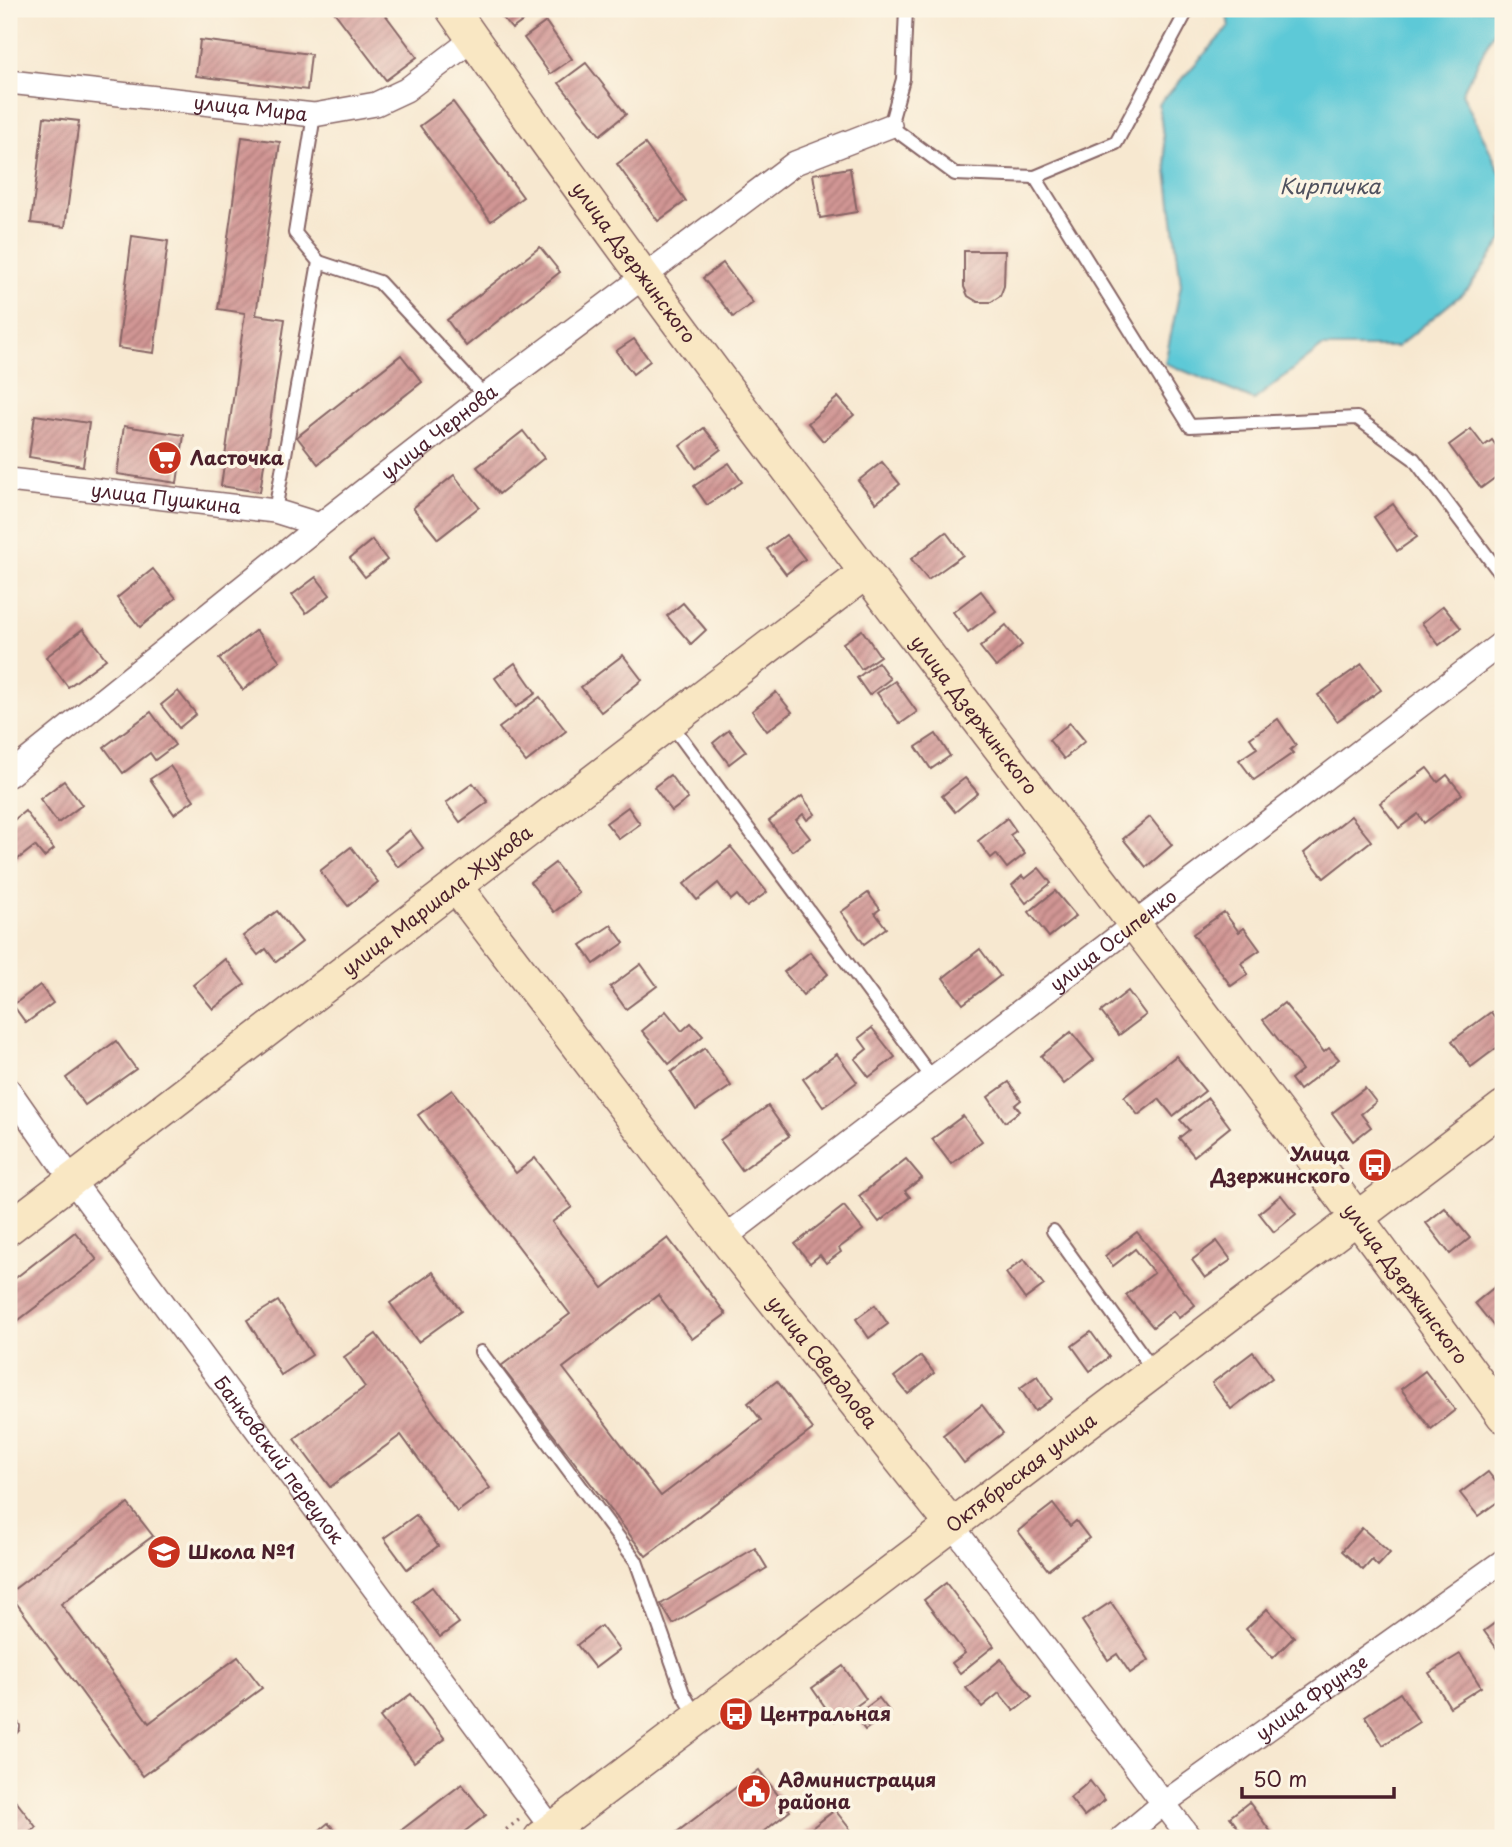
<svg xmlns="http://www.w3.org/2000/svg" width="1512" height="1847" viewBox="0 0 1512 1847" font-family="'Playpen Sans',sans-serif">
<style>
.water{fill:#5dc9d7;stroke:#547481;stroke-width:2}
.building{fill:url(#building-hatch)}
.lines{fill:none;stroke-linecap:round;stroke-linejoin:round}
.lane-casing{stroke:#876565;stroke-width:16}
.street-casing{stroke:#876565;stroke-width:26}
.secondary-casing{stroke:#876565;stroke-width:35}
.path{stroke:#876565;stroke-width:3.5;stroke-dasharray:2 5;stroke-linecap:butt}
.lane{stroke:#fff;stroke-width:12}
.street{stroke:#fff;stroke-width:23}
.secondary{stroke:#f9e7c3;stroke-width:32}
.labels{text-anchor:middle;stroke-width:7;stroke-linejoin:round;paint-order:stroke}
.street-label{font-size:19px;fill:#4a1f2b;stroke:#fcf5e5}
.poi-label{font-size:19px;font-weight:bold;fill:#4a1f2b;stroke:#fcf5e5;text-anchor:start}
.water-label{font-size:21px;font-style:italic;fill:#50525f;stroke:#fcf5e5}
</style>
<defs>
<pattern id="building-hatch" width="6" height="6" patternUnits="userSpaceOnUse" patternTransform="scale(1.75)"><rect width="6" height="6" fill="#d19694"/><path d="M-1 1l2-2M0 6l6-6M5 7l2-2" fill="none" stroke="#ac7a79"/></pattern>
</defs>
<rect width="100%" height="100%" fill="#fcf5e5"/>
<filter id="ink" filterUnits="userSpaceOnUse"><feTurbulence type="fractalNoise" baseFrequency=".0143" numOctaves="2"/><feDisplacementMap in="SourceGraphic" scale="14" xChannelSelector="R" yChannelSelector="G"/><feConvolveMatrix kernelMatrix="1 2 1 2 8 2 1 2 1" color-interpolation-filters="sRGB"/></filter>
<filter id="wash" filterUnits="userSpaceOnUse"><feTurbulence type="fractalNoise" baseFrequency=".00686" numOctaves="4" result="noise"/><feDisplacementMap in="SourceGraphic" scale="28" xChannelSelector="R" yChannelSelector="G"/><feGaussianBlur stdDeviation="1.57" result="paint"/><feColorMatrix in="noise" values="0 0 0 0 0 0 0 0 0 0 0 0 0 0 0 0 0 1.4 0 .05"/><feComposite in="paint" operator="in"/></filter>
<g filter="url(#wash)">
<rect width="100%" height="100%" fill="#f7e8d0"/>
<path class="water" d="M1226,9H1503V14L1462,93L1503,178V239L1468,289L1397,347H1322L1254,400L1165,363L1181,285L1159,104L1229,27Z"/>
<g id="blocks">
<g class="building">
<path d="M332,9H381L417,57L386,80Z"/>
<path d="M496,9H526L531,15L512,29Z"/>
<path d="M546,22L572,59L550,74L524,38Z"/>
<path d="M200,40L311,54L307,90L196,76Z"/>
<path d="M586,63L626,114L600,135L559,83Z"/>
<path d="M453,102L523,197L491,221L420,126Z"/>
<path d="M44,117L79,121L65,227L31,223Z"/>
<path d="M242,137L280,142L256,315L285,319L260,492L221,486L245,313L218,309Z"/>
<path d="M645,144L686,201L658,221L617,164Z"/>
<path d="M850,168L857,212L820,218L813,174Z"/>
<path d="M132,236L168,241L154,353L118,348Z"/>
<path d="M540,247L560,272L466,346L447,320Z"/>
<path d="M964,251H1005L1004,286L1000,296L991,302H978L968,296L964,287Z"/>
<path d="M723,263L753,303L733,317L703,278Z"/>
<path d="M634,339L650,361L633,374L616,351Z"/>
<path d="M401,355L422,382L318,464L297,437Z"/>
<path d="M838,397L854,415L823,441L808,423Z"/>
<path d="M35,415L89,423L83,466L29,457Z"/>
<path d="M124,426L184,435L177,483L117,474Z"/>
<path d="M704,428L721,449L696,468L680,446Z"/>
<path d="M1471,429L1484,446L1492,440L1503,455V472L1481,488L1449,445Z"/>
<path d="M523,431L544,458L499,494L477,467Z"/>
<path d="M882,462L900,484L876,503L858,481Z"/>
<path d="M729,463L742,482L707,505L694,486Z"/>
<path d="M454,475L479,507L438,539L413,508Z"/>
<path d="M1393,504L1417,537L1397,551L1374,517Z"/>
<path d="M946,532L963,555L928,580L911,559Z"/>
<path d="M786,535L805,559L786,574L767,549Z"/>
<path d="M372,540L387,560L365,577L350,558Z"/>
<path d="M153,569L176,598L140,627L117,598Z"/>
<path d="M316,577L330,595L306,613L292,595Z"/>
<path d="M981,591L996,611L968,632L953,612Z"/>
<path d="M683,603L706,630L691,644L667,616Z"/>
<path d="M1443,606L1461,628L1439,645L1422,623Z"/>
<path d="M1006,625L1022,645L996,667L980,647Z"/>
<path d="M83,629L106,659L68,687L46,657Z"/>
<path d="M256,630L280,661L243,690L219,659Z"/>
<path d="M862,630L880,656L861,669L843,643Z"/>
<path d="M623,655L642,680L601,712L581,687Z"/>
<path d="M878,662L890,679L869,695L857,678Z"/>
<path d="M515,663L536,693L516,707L495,678Z"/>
<path d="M1362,664L1381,690L1337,721L1318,695Z"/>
<path d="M895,681L917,712L900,724L877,693Z"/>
<path d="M178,691L196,714L179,728L161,705Z"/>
<path d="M776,692L792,712L767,731L752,711Z"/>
<path d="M540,697L566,731L526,762L499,728Z"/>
<path d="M151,712L175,745L155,760L150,753L123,773L104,747Z"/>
<path d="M1278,719L1296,745L1290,750L1293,753L1254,780L1239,760L1257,748L1250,738Z"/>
<path d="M1070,723L1085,741L1064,759L1049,740Z"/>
<path d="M729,730L746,751L729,764L713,743Z"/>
<path d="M936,734L950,756L931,769L916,747Z"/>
<path d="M170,766L194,800L174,814L150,779Z"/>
<path d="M1427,768L1438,782L1447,775L1462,794L1424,823L1418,814L1399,828L1380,803Z"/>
<path d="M670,775L688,799L672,811L654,787Z"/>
<path d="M965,778L978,793L955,812L942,796Z"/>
<path d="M64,781L82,805L58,823L40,799Z"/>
<path d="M473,783L488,802L460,822L446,803Z"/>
<path d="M802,796L815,814L807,820L803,814L796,820L810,838L792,851L769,821Z"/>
<path d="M628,807L640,824L619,839L606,823Z"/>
<path d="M25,811L54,849L44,857L35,846L9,866V824Z"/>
<path d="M1351,816L1371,841L1324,878L1304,853Z"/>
<path d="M1150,817L1172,845L1146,867L1123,839Z"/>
<path d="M1007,818L1016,831L1010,835L1025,854L1007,868L996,854L991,858L978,841Z"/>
<path d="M410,830L423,848L398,867L385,850Z"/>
<path d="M351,847L378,882L348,906L320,871Z"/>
<path d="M731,847L767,892L747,907L737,895L731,900L718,883L697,900L684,884Z"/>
<path d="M555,863L579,893L554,912L530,882Z"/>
<path d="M1039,868L1051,883L1026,903L1012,885L1022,876L1025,879Z"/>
<path d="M1055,891L1076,916L1049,937L1029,912Z"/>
<path d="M868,893L880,909L875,913L886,928L864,944L841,912Z"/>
<path d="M277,911L302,942L276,962L266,949L258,955L243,936Z"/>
<path d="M1224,912L1239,932L1244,928L1260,950L1241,963L1248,974L1231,986L1193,934Z"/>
<path d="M611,925L624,943L594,964L581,945Z"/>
<path d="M980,949L1000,976L963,1004L943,978Z"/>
<path d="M810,952L828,974L803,995L784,972Z"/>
<path d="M225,959L245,984L213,1009L193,985Z"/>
<path d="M641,964L657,986L626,1009L610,987Z"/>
<path d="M40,985L53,1003L26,1023L13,1005Z"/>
<path d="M1128,991L1146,1015L1119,1035L1101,1012Z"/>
<path d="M1284,1003L1324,1052L1329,1048L1339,1059L1299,1090L1291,1079L1302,1070L1263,1020Z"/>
<path d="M666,1011L682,1031L691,1023L703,1036L669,1064L642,1031Z"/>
<path d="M1491,1012L1503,1029V1043L1471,1067L1452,1041Z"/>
<path d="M872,1028L895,1057L869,1077L855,1059L867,1049L859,1038Z"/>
<path d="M1071,1032L1094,1060L1064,1084L1041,1056Z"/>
<path d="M116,1041L136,1069L85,1105L66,1078Z"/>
<path d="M705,1048L731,1086L696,1110L671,1072Z"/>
<path d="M837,1054L857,1082L823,1107L803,1079Z"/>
<path d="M1176,1056L1205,1091L1173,1116L1159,1099L1138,1115L1124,1097Z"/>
<path d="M1009,1082L1021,1100L1015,1105L1020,1111L1005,1122L988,1097Z"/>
<path d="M1365,1088L1376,1102L1361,1114L1371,1127L1353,1141L1332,1113Z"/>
<path d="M452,1090L516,1173L535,1158L572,1207L552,1222L603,1288L668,1238L726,1314L692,1339L658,1295L563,1368L661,1496L761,1420L748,1403L777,1381L813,1429L646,1556L501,1366L570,1314L418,1115Z"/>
<path d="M1208,1098L1230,1127L1194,1156L1179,1138L1189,1130L1180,1120Z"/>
<path d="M768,1106L789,1136L742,1170L720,1140Z"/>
<path d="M963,1116L982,1141L951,1164L932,1139Z"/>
<path d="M906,1159L922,1178L905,1191L910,1197L879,1222L859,1196Z"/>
<path d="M1281,1195L1296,1214L1274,1232L1259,1213Z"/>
<path d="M844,1206L863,1230L839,1248L841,1252L826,1263L820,1255L810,1263L795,1244Z"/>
<path d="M1445,1208L1470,1238L1450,1254L1426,1223Z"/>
<path d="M75,1232L97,1260L11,1326L9,1324V1283Z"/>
<path d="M1137,1232L1195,1305L1179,1318L1173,1311L1153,1327L1126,1295L1154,1273L1135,1249L1113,1266L1105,1256Z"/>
<path d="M1217,1241L1231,1260L1205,1278L1192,1260Z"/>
<path d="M1024,1259L1044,1285L1025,1299L1006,1273Z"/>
<path d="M433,1272L461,1311L418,1342L390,1303Z"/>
<path d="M1503,1280V1338L1475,1303Z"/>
<path d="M278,1301L312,1355L281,1375L247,1320Z"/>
<path d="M875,1305L888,1324L869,1338L856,1319Z"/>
<path d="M1091,1332L1109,1357L1090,1371L1072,1346Z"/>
<path d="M376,1334L490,1488L457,1512L401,1435L330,1487L294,1439L365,1387L344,1357Z"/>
<path d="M1253,1352L1272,1378L1231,1409L1212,1383Z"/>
<path d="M921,1356L934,1373L908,1394L894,1377Z"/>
<path d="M1425,1371L1455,1410L1431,1429L1401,1389Z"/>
<path d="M1037,1376L1052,1399L1035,1411L1020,1388Z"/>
<path d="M982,1405L1003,1433L964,1463L943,1435Z"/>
<path d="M1488,1472L1503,1491V1498L1478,1516L1460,1493Z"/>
<path d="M128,1504L153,1536L61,1604L149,1723L238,1657L262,1688L143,1776L9,1593Z"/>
<path d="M1053,1504L1070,1526L1076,1521L1089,1538L1048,1570L1018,1531Z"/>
<path d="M416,1515L438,1546L407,1569L384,1538Z"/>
<path d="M1362,1528L1390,1553L1378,1566L1372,1560L1363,1570L1342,1551Z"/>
<path d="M755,1548L767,1568L673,1624L661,1604Z"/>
<path d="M946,1583L994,1646L960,1673L952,1663L965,1653L924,1600Z"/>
<path d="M432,1587L459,1623L440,1637L413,1601Z"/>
<path d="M1111,1602L1149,1660L1130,1673L1117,1654L1108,1660L1082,1621Z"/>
<path d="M1267,1609L1294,1637L1273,1658L1246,1629Z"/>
<path d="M1503,1617V1657L1484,1631Z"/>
<path d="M601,1626L619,1650L595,1668L577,1645Z"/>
<path d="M1460,1654L1481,1687L1450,1707L1429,1673Z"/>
<path d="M1001,1659L1032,1697L1014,1711L999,1693L982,1707L966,1688Z"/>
<path d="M843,1666L866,1699L835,1721L812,1688Z"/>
<path d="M1400,1693L1419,1722L1383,1745L1365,1716Z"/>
<path d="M411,1694L445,1739L414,1762L380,1717Z"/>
<path d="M879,1698L890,1712L865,1730L855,1716Z"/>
<path d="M759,1770L790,1811L755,1838H669Z"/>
<path d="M1090,1781L1105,1800L1084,1816L1070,1798Z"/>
<path d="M462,1784L486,1815L456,1838H391Z"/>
<path d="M9,1792L36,1827L23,1838H9Z"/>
<path d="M1249,1802L1273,1835L1268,1838H1246L1230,1817Z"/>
<path d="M835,1810L857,1838H807L804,1834Z"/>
<path d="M328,1823L342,1838H310Z"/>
</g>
</g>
</g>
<g filter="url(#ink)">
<use href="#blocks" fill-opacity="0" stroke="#876565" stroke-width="2"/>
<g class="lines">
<g class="lane-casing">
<g id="lane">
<path d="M906,9L903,79L890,126L955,174L1035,177L1116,143L1188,9"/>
<path d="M1035,177L1190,426L1357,418L1414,459L1503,577"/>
<path d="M319,262L379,282L485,396"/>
<path d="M275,511L319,262L295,233L314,115"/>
<path d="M671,724L933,1079"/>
<path d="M1053,1231L1154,1371"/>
<path d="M481,1352L636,1561L683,1693L697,1718"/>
<path d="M9,1730L13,1727"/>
</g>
</g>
<g class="street-casing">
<g id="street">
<path id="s1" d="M9,82L314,115L376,104L406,90L473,39"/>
<path id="s2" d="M9,480L275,511L320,525"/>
<path id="s3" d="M9,775L320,525L485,396L795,163L890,126"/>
<path id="s4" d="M9,1090L72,1180L559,1838"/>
<path id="s5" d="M724,1238L1503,642"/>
<path d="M951,1524L1190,1838"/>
<path id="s6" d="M1122,1838L1164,1803L1503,1561"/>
</g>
</g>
<g class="secondary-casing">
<g id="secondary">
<path id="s7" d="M452,9C787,489 1159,942 1503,1416"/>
<path id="s8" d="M456,887L724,1238L951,1524"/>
<path id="s9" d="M9,1228L865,573"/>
<path id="s10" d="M540,1838L1503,1107"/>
</g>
</g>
<path class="path" d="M495,1838L520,1819"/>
<use href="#lane" class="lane"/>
<use href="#street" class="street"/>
<use href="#secondary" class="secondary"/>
</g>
</g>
<defs>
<g id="supermarket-disc" transform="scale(1.75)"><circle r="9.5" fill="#c8321e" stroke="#fcf5e5"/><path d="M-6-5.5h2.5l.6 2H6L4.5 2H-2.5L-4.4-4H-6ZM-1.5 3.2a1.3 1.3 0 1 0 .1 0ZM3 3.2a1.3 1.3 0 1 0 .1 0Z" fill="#fff"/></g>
<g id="bus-disc" transform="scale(1.75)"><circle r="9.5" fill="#c8321e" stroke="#fcf5e5"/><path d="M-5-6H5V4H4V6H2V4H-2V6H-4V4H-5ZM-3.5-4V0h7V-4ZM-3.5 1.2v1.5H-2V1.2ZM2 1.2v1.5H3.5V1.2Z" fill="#fff"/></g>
<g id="school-disc" transform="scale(1.75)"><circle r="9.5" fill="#c8321e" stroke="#fcf5e5"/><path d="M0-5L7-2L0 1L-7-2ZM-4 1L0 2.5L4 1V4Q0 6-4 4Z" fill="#fff"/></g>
<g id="civic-disc" transform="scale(1.75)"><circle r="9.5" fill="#c8321e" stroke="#fcf5e5"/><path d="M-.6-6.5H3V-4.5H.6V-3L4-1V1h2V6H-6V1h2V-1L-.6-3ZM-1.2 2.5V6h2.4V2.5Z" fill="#fff"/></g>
</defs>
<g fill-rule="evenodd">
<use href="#supermarket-disc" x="165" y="458"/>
<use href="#bus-disc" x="1375" y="1165"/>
<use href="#school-disc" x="164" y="1552"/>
<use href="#bus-disc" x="736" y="1714"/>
<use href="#civic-disc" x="754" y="1791"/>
</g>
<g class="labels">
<g class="street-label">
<text dy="7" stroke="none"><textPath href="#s1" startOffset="243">улица Мира</textPath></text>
<text dy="7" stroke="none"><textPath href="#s7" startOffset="312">улица Дзержинского</textPath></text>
<text dy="7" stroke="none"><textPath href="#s3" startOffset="550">улица Чернова</textPath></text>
<text dy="7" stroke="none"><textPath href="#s2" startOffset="158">улица Пушкина</textPath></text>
<text dy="7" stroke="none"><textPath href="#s7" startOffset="878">улица Дзержинского</textPath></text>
<text dy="7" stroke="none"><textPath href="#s9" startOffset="539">улица Маршала Жукова</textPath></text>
<text dy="7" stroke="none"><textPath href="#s5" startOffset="490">улица Осипенко</textPath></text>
<text dy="7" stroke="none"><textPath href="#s7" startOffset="1592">улица Дзержинского</textPath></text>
<text dy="7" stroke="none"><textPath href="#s8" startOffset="600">улица Свердлова</textPath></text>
<text dy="7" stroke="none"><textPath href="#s4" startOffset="458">Банковский переулок</textPath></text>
<text dy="7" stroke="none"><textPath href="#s10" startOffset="604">Октябрьская улица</textPath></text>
<text dy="7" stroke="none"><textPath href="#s6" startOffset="236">улица Фрунзе</textPath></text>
</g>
<g class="poi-label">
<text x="190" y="465">Ласточка</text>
<text x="1350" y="1161" text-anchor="end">Улица<tspan x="1350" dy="22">Дзержинского</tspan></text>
<text x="188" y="1559">Школа №1</text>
<text x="760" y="1721">Центральная</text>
<text x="778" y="1787">Администрация<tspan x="778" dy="22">района</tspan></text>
</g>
<g class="water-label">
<text x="1330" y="194">Кирпичка</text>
</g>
</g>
<rect width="1512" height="1847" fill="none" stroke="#fcf5e5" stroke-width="35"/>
<path d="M1242 1787v10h152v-10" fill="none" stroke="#4a1f2b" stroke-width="3.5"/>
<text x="1253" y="1787" font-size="21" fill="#4a1f2b" stroke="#fcf5e5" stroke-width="5" paint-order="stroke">50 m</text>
</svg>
